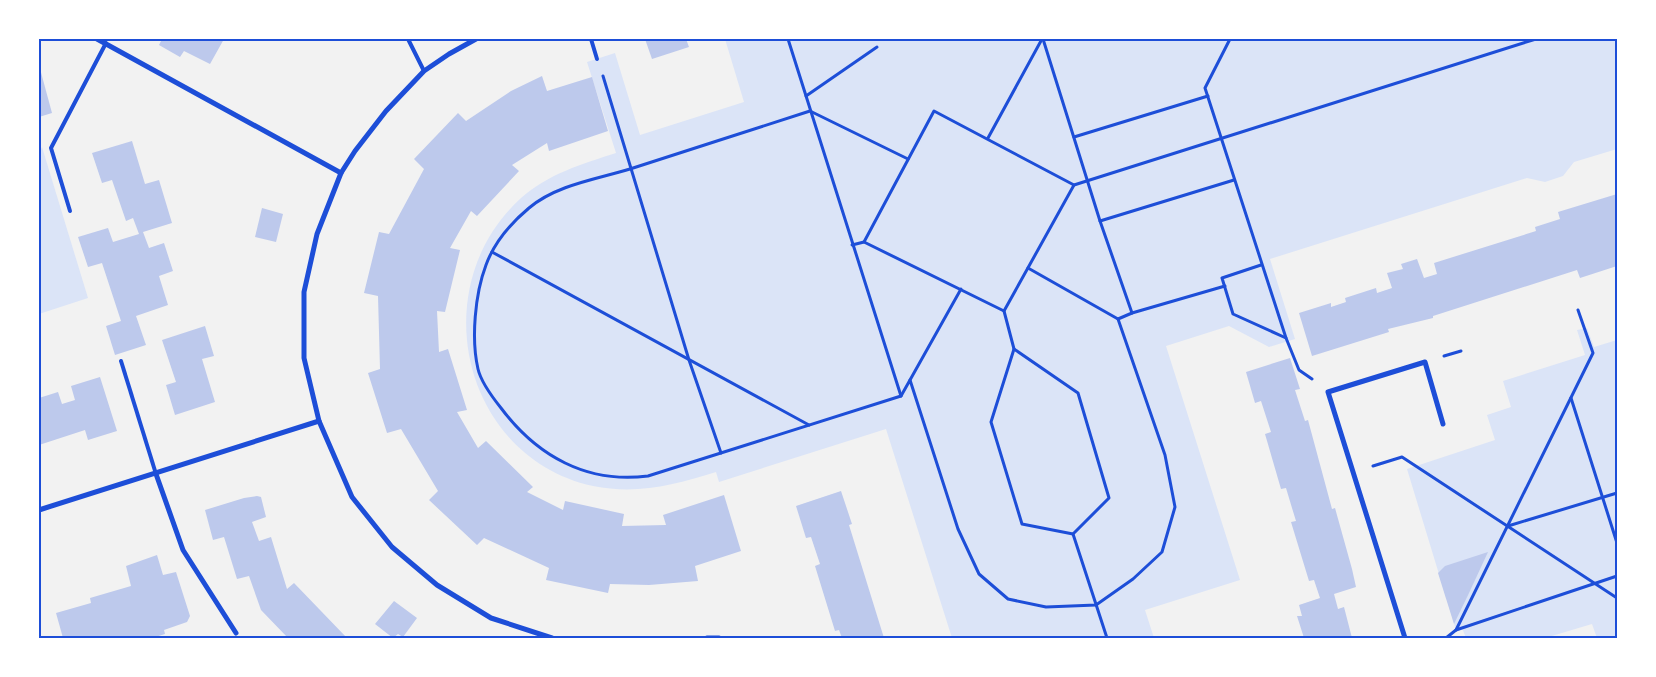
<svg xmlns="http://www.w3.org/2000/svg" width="1656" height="677" viewBox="0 0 1656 677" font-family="Commissioner,sans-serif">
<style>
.green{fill:#dbe4f7}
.building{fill:#bdc9ec}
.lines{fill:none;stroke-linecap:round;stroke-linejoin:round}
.path{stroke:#1d4ed8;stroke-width:3}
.service{stroke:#1d4ed8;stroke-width:4}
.minor{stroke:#1d4ed8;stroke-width:5}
.neatline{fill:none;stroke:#1d4ed8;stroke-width:2}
</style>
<rect width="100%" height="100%" fill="#f2f2f2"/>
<g class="green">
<path d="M725,39H1617V149L1574,162L1563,176L1545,182L1527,178L1270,259L1295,339L1269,347L1229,326L1166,346L1240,580L1145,610L1154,638H952L886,429L719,482L716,472C674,485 637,495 593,486C462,457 423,287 521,198C548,174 582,164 616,153L587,62L615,53L640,135L744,102Z"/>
<path d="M42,147L88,298L39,314V153Z"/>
<path d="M1587,328L1594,347L1617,340V638H1597L1592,624L1545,638H1466L1462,628L1456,630L1407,469L1495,440L1487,415L1511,407L1503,381L1585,355L1577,330Z"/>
</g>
<g class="building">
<path d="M162,39H224L210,64L184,51L180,57L159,45Z"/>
<path d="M645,39H686L689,47L652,59Z"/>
<path d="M39,65L52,113L39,117Z"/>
<path d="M542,76L547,91L592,77L608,131L549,151L547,143L512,165L519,171L477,216L471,211L450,248L460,250L445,312L437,311L439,352L448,349L467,410L457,412L478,448L486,441L533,487L527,492L563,510L565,501L624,514L622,526L666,525L663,515L724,495L741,551L695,566L698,581L649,585L610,584L608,593L546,580L549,568L484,538L477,545L429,500L438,491L401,429L387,433L368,373L380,369L378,296L364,293L379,232L389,234L424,169L414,159L458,113L466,121L511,91Z"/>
<path d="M132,141L145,184L159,180L172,223L143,232L149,248L164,243L173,271L159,276L168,305L136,316L146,345L115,355L106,326L121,321L102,263L88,267L78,237L108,228L113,242L139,234L133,218L126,221L112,180L102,183L92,153Z"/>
<path d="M1617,194V266L1580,278L1577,270L1433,316V318L1388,329L1389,332L1312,356L1299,313L1331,303V307L1346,302L1345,298L1376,288L1377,293L1392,288L1387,273L1403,269L1401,264L1417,259L1424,278L1437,274L1434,263L1536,231L1535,227L1560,219L1558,212Z"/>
<path d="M262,208L283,214L276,242L255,237Z"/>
<path d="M205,326L214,356L202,359L215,402L175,415L166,385L176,382L162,340Z"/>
<path d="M1290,358L1300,389L1295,390L1305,421L1308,420L1332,509L1335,508L1352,569L1356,587L1334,594L1338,609L1344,607L1352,638H1304L1297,616H1302L1299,605L1320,598L1314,580L1309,581L1291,522L1296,521L1292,508L1286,488L1281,489L1265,434L1271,432L1261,401L1255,403L1246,372Z"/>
<path d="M100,377L117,431L88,440L85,430L39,445V398L58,392L62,404L75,400L71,386Z"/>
<path d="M841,491L852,524L849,525L884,638H842L839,630L835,631L815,566L820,564L811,537L806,538L796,506Z"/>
<path d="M257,496L261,497L266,517L252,522L259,541L271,537L287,589L294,583L347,638H288L261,610L249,576L237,579L224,537L213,540L205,510L244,498Z"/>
<path d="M1488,552L1469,593L1454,624L1438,573L1445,566Z"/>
<path d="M157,555L163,575L176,572L190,616L187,622L164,630L165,634L152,638H63L56,613L91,603L90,598L131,586L126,566Z"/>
<path d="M394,601L417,618L403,637L398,634L393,638L375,624Z"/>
</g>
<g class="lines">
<g class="path">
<path d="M788,39L901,396"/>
<path d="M1230,39L1205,88L1286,338L1299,370L1312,379"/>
<path d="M603,76L689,360L721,453"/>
<path d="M806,96L877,47"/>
<path d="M934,111L1074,185L1004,311L864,242Z"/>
<path d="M1074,137L1208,96"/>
<path d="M988,138L1042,39"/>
<path d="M908,159L810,111C750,130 690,150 630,169C597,179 556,185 529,208C511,223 494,243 486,265C475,294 471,339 478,369C481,382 493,398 501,408C537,456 587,484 648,476L901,396L910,380L958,529L979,574L1008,599L1046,607L1096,605L1133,579L1162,552L1175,507L1165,455L1118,319L1132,313L1100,221L1043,39"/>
<path d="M1074,185L1536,39"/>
<path d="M1100,221L1234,180"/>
<path d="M852,245L864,242"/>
<path d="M492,252L809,425"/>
<path d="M1261,265L1222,278L1233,314L1286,338"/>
<path d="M1028,268L1118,319"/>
<path d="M1004,311L1014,349L1078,393L1109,498L1073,534L1107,638"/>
<path d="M1132,313L1225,286"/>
<path d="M1014,349L991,422L1022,524L1073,534"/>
<path d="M1444,356L1461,351"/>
<path d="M910,380L961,289"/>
<path d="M1571,398L1617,543"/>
<path d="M1373,466L1402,457L1617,598"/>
<path d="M1508,526L1617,493"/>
<path d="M1456,630L1593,353L1578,310"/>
<path d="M1446,638L1456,630L1617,576"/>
</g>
<g class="service">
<path d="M408,39L424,71"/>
<path d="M591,39L597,59"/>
<path d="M70,211L51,148L106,43"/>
<path d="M121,361L156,474"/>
</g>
<g class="minor">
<path d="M97,39L341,173"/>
<path d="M476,39L449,54L424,71L386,111L355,151L341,173L317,234L304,292V358L319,421L352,497L392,547L437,585L491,618L552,638"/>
<path d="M156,474L183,550L236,633"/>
<path d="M39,510L319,421"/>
<path d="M707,638H719"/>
<path d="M1405,638L1328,392L1425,362L1443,424"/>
</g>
</g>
<rect width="1656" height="677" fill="none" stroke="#ffffff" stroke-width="80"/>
<rect x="40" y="40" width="1576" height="597" class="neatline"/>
</svg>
